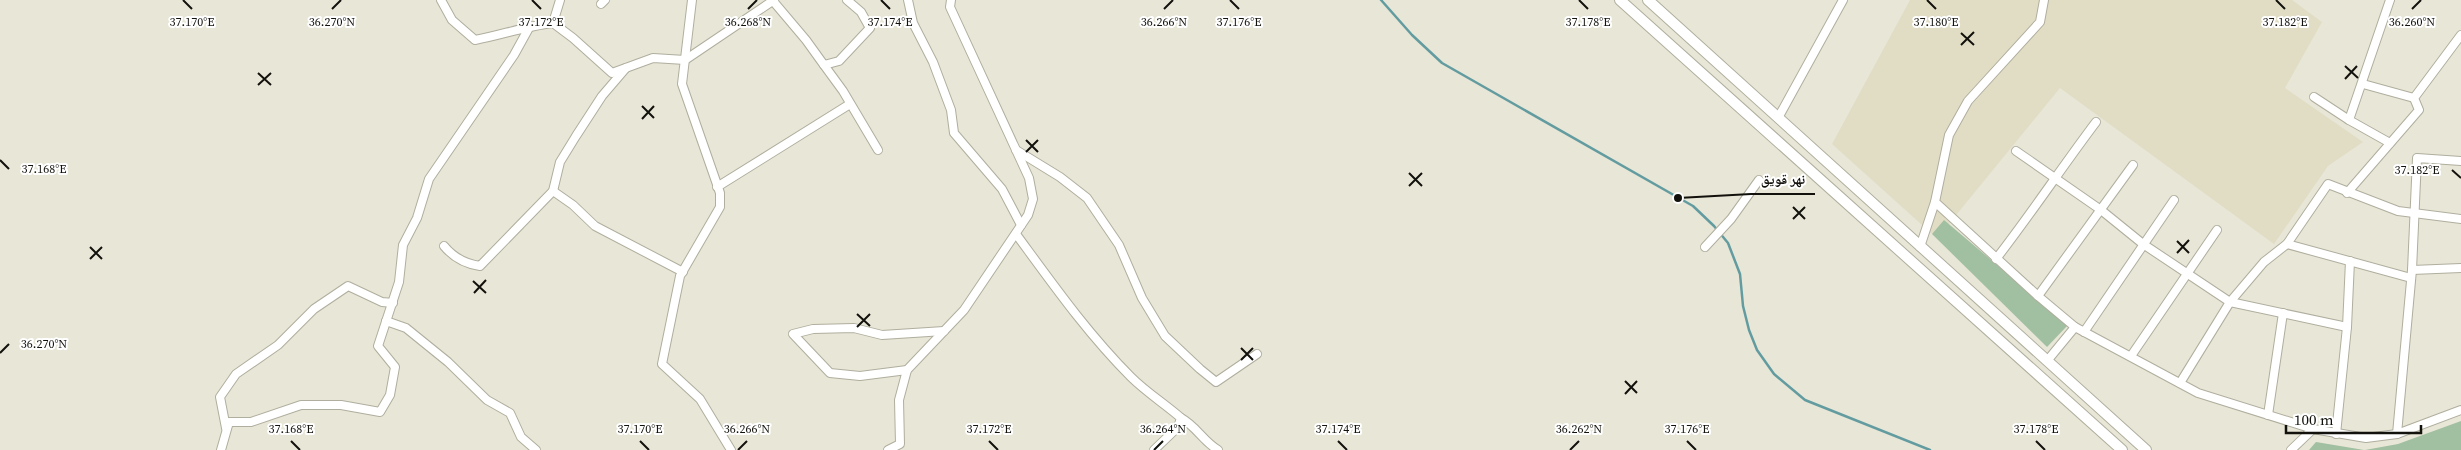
<svg xmlns="http://www.w3.org/2000/svg" width="2461" height="450" viewBox="0 0 2461 450" font-family="'Source Serif 4','Noto Naskh Arabic',serif">
<style>
.built{fill:#e1ddc5}
.green{fill:#a1bfa1}
.lines{fill:none;stroke-linecap:round;stroke-linejoin:round}
.stream{stroke:#639ca0;stroke-width:2.5}
.minor-casing{stroke:#b0ae9e;stroke-width:10}
.secondary-casing{stroke:#b0ae9e;stroke-width:12}
.minor{stroke:#fff;stroke-width:8}
.secondary{stroke:#fff;stroke-width:10}
.ticks{fill:none;stroke:#12110c;stroke-width:2}
.ticks-label{font-size:12px;text-anchor:middle;fill:#12110c;stroke:#fff;stroke-width:4;stroke-linejoin:round;paint-order:stroke}
.leader{fill:none;stroke:#12110c;stroke-width:2}
.callout-dot{fill:#12110c;stroke:#fff;stroke-width:2}
.callout-label{font-size:14px;text-anchor:middle;font-weight:bold;fill:#12110c;stroke:#fff;stroke-width:4;stroke-linejoin:round;paint-order:stroke}
</style>
<rect width="100%" height="100%" fill="#e8e6d6"/>
<path class="built" d="M1910,0H2292L2322,22L2285,88L2363,142L2328,166L2274,244L2060,88L1948,225L1944,221L1932,234L1832,144Z"/>
<g class="green">
<path d="M1944,220L2068,325L2047,347L1932,234Z"/>
<path d="M2461,421V450H2365L2398,444Z"/>
<path d="M2316,442L2364,450H2309Z"/>
</g>
<g class="lines">
<path class="stream" d="M1381,0L1412,35L1442,63L1693,206L1714,226L1728,243L1740,274L1743,306L1749,330L1757,350L1774,374L1805,400L1930,450"/>
<g class="minor-casing">
<g id="minor">
<path d="M441,0L452,20L475,40C502,35 526,26 553,23L573,38L612,73L653,58L685,60L774,0"/>
<path d="M692,0L682,84L720,193V207L680,276L662,364L700,399L731,450"/>
<path d="M908,0L913,23L933,62L951,110L954,133L1002,189L1021,225"/>
<path d="M2044,0L2040,22L1968,101L1949,135L1935,202L2038,296L2075,327"/>
<path d="M2390,0L2349,120L2390,143"/>
<path d="M773,1L806,40L824,65L839,61L870,28L861,12L847,0"/>
<path d="M601,4L605,0"/>
<path d="M553,23L560,0"/>
<path d="M824,65L843,91L878,150"/>
<path d="M2363,84L2414,98"/>
<path d="M2314,97L2349,120"/>
<path d="M1778,118L1843,0"/>
<path d="M1016,150L1060,177L1087,198L1119,245L1142,298L1165,336L1200,369L1216,382L1257,354"/>
<path d="M2016,151L2101,210L2143,244L2230,302L2347,327"/>
<path d="M717,187L850,104"/>
<path d="M553,191L573,205L595,226L683,272"/>
<path d="M2347,193L2419,110L2414,98L2461,35"/>
<path d="M1016,234C1052,283 1087,333 1131,377C1146,392 1165,404 1181,418L1178,427L1154,450"/>
<path d="M2287,244L2411,278"/>
<path d="M444,246C453,257 466,264 480,266L553,191L560,162L576,136L602,96L626,68"/>
<path d="M1705,247L1731,219L1759,180"/>
<path d="M1920,247L1935,202"/>
<path d="M1996,259C2031,214 2062,167 2096,122"/>
<path d="M2412,270L2461,268"/>
<path d="M2038,296L2133,165"/>
<path d="M386,321L406,328L448,362L487,400L510,413L521,437L536,450"/>
<path d="M2084,332L2174,200"/>
<path d="M2131,356L2217,230"/>
<path d="M2047,361L2075,327L2198,393L2313,429L2366,438L2397,434L2461,410"/>
<path d="M907,370L860,376L830,373L793,334L813,329L854,328L882,335L944,331"/>
<path d="M2180,383L2230,302L2264,262L2287,244L2328,184L2398,211L2461,219"/>
<path d="M2268,415L2283,313"/>
<path d="M1181,418C1196,426 1203,441 1218,450"/>
<path d="M226,428L220,397L236,374L278,345L314,309L348,286L382,302L393,303"/>
<path d="M2336,434L2347,327L2350,261"/>
<path d="M2397,434L2412,270L2417,158L2461,161"/>
<path d="M221,450L229,422H251L301,405H341L380,412L390,395L395,367L378,346L399,282L403,245L417,218L429,179L514,55L530,26"/>
<path d="M888,450L900,444L899,400L907,370L964,310L1028,215L1033,199L1029,178L950,7L951,0"/>
<path d="M2291,450L2313,429"/>
</g>
</g>
<g class="secondary-casing">
<g id="secondary">
<path d="M1620,0L2122,450"/>
<path d="M1648,0L2146,450"/>
</g>
</g>
<use href="#minor" class="minor"/>
<use href="#secondary" class="secondary"/>
</g>
<path class="ticks" d="M183,0L192,9M532,0L541,9M881,0L890,9M1230,0L1239,9M1579,0L1588,9M1927,0L1936,9M2276,0L2285,9M332,9L341,0M748,9L757,0M1164,9L1173,0M2412,9L2421,0M1961,33L1974,45M1961,45L1974,32M2345,66L2358,78M258,73L271,85M2345,79L2357,66M258,85L271,73M642,106L654,118M642,119L654,106M1026,140L1038,152M1026,152L1038,140M0,160L9,169M2452,170L2461,178M1409,173L1422,186M1409,186L1422,173M1793,207L1805,219M1793,219L1805,207M2177,241L2189,253M90,247L102,259M2177,253L2189,240M90,259L102,247M473,281L486,293M474,293L486,280M857,314L870,326M857,327L870,314M1241,348L1253,360M0,353L9,344M1241,360L1253,348M1625,381L1637,393M1625,394L1637,381M291,441L300,450M640,441L649,450M989,441L998,450M1338,441L1347,450M1687,441L1696,450M2036,441L2045,450M738,450L747,441M1154,450L1163,441M1570,450L1579,441"/>
<g class="ticks-label">
<text x="192" y="26">37.170°E</text>
<text x="541" y="26">37.172°E</text>
<text x="890" y="26">37.174°E</text>
<text x="1239" y="26">37.176°E</text>
<text x="1588" y="26">37.178°E</text>
<text x="1936" y="26">37.180°E</text>
<text x="2285" y="26">37.182°E</text>
<text x="2412" y="26">36.260°N</text>
<text x="332" y="26">36.270°N</text>
<text x="748" y="26">36.268°N</text>
<text x="1164" y="26">36.266°N</text>
<text x="44" y="173">37.168°E</text>
<text x="2417" y="174">37.182°E</text>
<text x="44" y="348">36.270°N</text>
<text x="747" y="433">36.266°N</text>
<text x="1163" y="433">36.264°N</text>
<text x="1579" y="433">36.262°N</text>
<text x="291" y="433">37.168°E</text>
<text x="640" y="433">37.170°E</text>
<text x="989" y="433">37.172°E</text>
<text x="1338" y="433">37.174°E</text>
<text x="1687" y="433">37.176°E</text>
<text x="2036" y="433">37.178°E</text>
</g>
<path class="leader" d="M1678 198L1751 194H1815"/>
<circle class="callout-dot" cx="1678" cy="198" r="5"/>
<g class="callout-label">
<text x="1783" y="184">نهر قويق</text>
</g>
<path d="M2286 425v8h135v-8" fill="none" stroke="#12110c" stroke-width="2.5"/>
<text x="2294" y="425" font-size="15" fill="#12110c" stroke="#ffffff" stroke-width="4" paint-order="stroke">100 m</text>
</svg>
